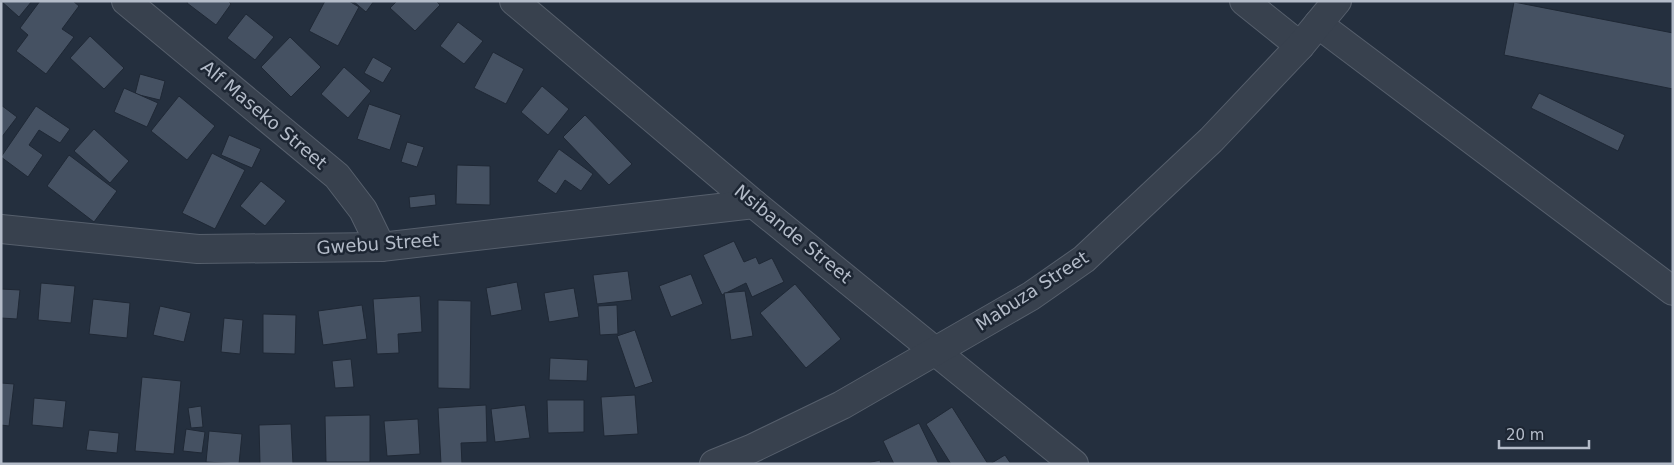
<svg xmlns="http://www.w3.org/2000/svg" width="1674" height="465" viewBox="0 0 1674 465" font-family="'DejaVu Sans',sans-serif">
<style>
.building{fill:#455162;stroke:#1f2835}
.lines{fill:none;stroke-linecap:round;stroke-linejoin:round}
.minor-casing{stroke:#565f6c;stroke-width:30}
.minor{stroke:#38414e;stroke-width:28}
.labels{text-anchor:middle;stroke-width:5;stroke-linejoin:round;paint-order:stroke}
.street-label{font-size:18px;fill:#b4bcc9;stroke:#1d2633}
</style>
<rect width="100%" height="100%" fill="#242f3e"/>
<g class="building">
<path d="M1,1H32L19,17Z"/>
<path d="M40,1H73L79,6L62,29L74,37L46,74L16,51L28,35L20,28Z"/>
<path d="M188,1H228L231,4L216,25L187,3Z"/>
<path d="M325,1H349L359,7L338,46L309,31Z"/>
<path d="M353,1H374L366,12Z"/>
<path d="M397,1H436L440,5L415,31L390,8Z"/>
<path d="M1514,2L1673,33V89L1504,55Z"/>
<path d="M246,14L274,37L255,60L227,38Z"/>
<path d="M458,22L483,41L464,64L440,46Z"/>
<path d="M90,36L124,68L104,89L70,58Z"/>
<path d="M290,37L321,67L291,97L261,67Z"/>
<path d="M493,52L524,69L506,104L474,88Z"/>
<path d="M373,57L392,68L383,83L364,73Z"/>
<path d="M344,67L371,91L348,118L321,94Z"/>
<path d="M140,74L165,81L160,100L135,94Z"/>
<path d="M542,86L569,109L548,135L521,112Z"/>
<path d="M124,88L158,103L147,127L114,112Z"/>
<path d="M1539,93L1625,135L1618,151L1531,108Z"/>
<path d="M179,96L215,126L187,160L151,131Z"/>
<path d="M369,104L401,115L390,150L357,139Z"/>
<path d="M1,105L17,117L1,138Z"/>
<path d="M36,106L70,129L60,143L39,130L29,145L43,155L28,177L1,157Z"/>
<path d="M585,115L632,164L609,185L563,137Z"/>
<path d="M94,129L129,161L110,183L74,151Z"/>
<path d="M229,135L261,149L252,168L221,155Z"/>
<path d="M407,142L424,147L417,167L401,162Z"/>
<path d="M559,149L593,174L581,191L565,180L556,194L537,181Z"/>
<path d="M212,153L245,170L215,229L182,213Z"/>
<path d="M69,155L117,191L94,222L47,186Z"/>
<path d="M457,165L490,166V205L456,204Z"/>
<path d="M261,181L286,201L265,226L240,206Z"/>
<path d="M435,194L436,205L410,208L409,197Z"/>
<path d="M734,241L744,262L756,257L759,264L772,258L784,282L752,297L746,283L722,295L703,255Z"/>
<path d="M628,271L632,300L597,304L593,275Z"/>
<path d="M691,274L703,304L671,317L659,286Z"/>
<path d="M517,282L522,310L491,316L486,288Z"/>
<path d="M41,283L75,286L71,323L38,320Z"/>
<path d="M795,284L841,339L806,368L760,313Z"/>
<path d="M574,288L579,317L549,322L544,293Z"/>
<path d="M1,289L20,290L17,319L1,318Z"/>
<path d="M745,291L753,336L731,340L724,293Z"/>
<path d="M420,296L422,332L398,334L399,353L377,354L373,299Z"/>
<path d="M93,299L130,303L127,338L89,334Z"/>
<path d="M438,300L471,301L470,389L438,388Z"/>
<path d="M362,305L367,339L323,345L318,311Z"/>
<path d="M617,305L618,334L600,335L598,306Z"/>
<path d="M160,306L191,313L184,342L153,335Z"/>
<path d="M263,314L296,315L295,354L263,353Z"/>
<path d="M224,318L243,320L240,354L221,352Z"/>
<path d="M635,330L653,382L635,388L617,336Z"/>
<path d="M550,358L588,360L587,381L549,380Z"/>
<path d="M351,359L354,387L335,388L332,361Z"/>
<path d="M142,377L181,381L174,454L135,451Z"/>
<path d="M1,383L14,384L9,426L1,425Z"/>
<path d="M635,395L638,434L604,436L601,397Z"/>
<path d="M34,398L66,401L63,428L32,425Z"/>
<path d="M547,400H584V432L548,433Z"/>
<path d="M486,405L487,442L461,443L462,464H441L438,408Z"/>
<path d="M525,405L530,438L495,442L491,409Z"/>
<path d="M201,406L203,427L191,428L188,408Z"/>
<path d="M952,407L988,464H951L926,424Z"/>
<path d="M370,415V462H326L325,416Z"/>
<path d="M418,419L420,454L387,456L384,421Z"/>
<path d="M919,423L939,464H894L883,441Z"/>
<path d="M291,424L293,464H260L259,425Z"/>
<path d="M186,429L205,432L202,453L183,451Z"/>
<path d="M89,430L119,433L117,453L86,450Z"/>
<path d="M209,431L242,434L239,464L206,462Z"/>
<path d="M1005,455L1011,464H990Z"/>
<path d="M880,460L881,464H864Z"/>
</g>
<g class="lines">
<g class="minor-casing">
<g id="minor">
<path d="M126,1L337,176L363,210L381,247"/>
<path d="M514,1L754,204L1074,464"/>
<path d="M1244,1L1300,46"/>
<path d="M1318,24L1673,291"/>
<path d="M1,229L198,249L381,247L754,204"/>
<path d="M714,464L751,449L842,405L1031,296L1084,259L1211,140L1300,46L1337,1"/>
</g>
</g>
<use href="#minor" class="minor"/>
</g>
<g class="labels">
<g class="street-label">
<text transform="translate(264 115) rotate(40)" y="6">Alf Maseko Street</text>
<text transform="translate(793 234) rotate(39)" y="6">Nsibande Street</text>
<text transform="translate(378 244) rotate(-4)" y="6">Gwebu Street</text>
<text transform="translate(1032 291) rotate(-33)" y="6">Mabuza Street</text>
</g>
</g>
<rect width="1674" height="465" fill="none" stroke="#b4bcc9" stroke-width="5"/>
<path d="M1499 440v8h90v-8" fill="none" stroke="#b4bcc9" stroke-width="2.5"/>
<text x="1506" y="440" font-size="15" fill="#b4bcc9" stroke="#1d2633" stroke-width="4" paint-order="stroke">20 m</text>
</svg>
